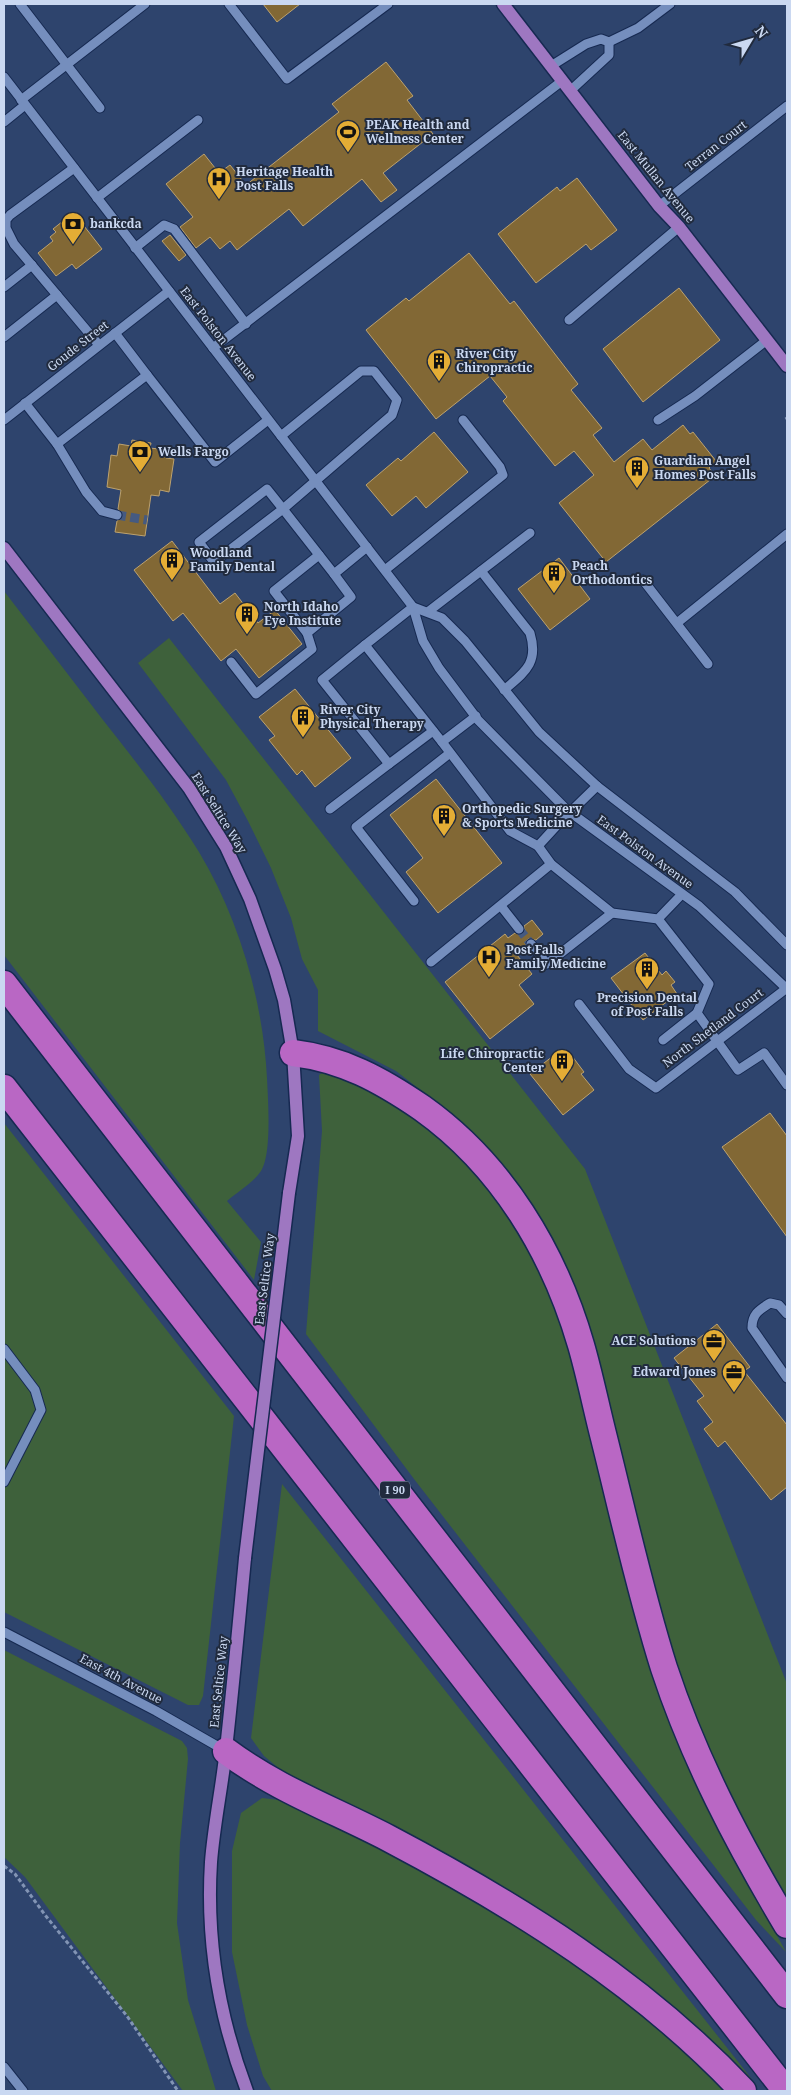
<svg xmlns="http://www.w3.org/2000/svg" width="791" height="2095" viewBox="0 0 791 2095" font-family="'Noto Serif',serif">
<style>
.green{fill:#3e613b}
.building{fill:#826835;stroke:#bda26e}
.lines{fill:none;stroke-linecap:round;stroke-linejoin:round}
.minor-tunnel{stroke:#455a81;stroke-width:9;stroke-dasharray:9 4.5;stroke-linecap:butt}
.minor-casing{stroke:#162951;stroke-width:11}
.major-casing{stroke:#162951;stroke-width:15}
.highway-casing{stroke:#162951;stroke-width:29}
.path{stroke:#8294b4;stroke-width:3;stroke-dasharray:4 2.5;stroke-linecap:butt}
.minor{stroke:#758ebd;stroke-width:9}
.major{stroke:#9e77c1;stroke-width:12}
.highway{stroke:#b967c4;stroke-width:26}
.major-bridge-casing{stroke:#162951;stroke-width:15;stroke-linecap:butt}
.major-bridge{stroke:#9e77c1;stroke-width:12}
.labels{text-anchor:middle;stroke-width:4;stroke-linejoin:round;paint-order:stroke}
.shield{fill:#212b3e;stroke:#97a4bb;stroke-width:1}
.shield-label{font-size:11px;font-weight:bold;fill:#cad8f1}
.poi-label{font-size:12px;font-weight:bold;fill:#cad8f1;stroke:#212b3e;text-anchor:start}
.street-label{font-size:12px;fill:#cad8f1;stroke:#212b3e}
</style>
<rect width="100%" height="100%" fill="#2e446d"/>
<g class="green">
<path d="M4,591C37,634 70,677 103,720C137,763 170,805 199,852C239,919 263,1000 267,1078C268,1100 272,1154 261,1171C253,1183 237,1192 227,1201L261,1242L254,1280L4,955Z"/>
<path d="M169,638L585,1169L787,1684V1902L751,1842L696,1725L655,1598L619,1445L487,1150L441,1106L396,1071L318,1031V990L302,959L291,918L271,868L248,821L226,780L138,663Z"/>
<path d="M323,1072L367,1080L454,1149L491,1191L541,1271L578,1373L616,1544L647,1660L691,1769L730,1850L786,1952L756,1920L414,1479L306,1334L322,1131L319,1075Z"/>
<path d="M4,1123L234,1416L203,1696L199,1705H188L4,1612Z"/>
<path d="M282,1484L713,2030L758,2087L695,2026L600,1950L469,1867L281,1770L264,1756L251,1738Z"/>
<path d="M4,1650L182,1741L187,1748L188,1759L180,1843L177,1923L188,2000L216,2091H183L25,1877L4,1857Z"/>
<path d="M262,1798L279,1800L335,1823L528,1926L608,1985L690,2056L726,2091H272L263,2076L247,2025L232,1952V1851L241,1813Z"/>
</g>
<g class="building">
<path d="M263,4H300L277,22Z"/>
<path d="M386,62L413,96L407,100L433,134L383,173L397,190L381,202L362,179L303,226L289,209L237,250L230,241L220,249L210,237L196,248L180,227L193,217L166,184L204,154L219,173L230,165L246,185L339,112L332,104Z"/>
<path d="M577,178L617,230L591,250L586,244L536,283L498,234L557,187L560,191Z"/>
<path d="M68,217L71,221L77,217L102,249L76,269L72,264L56,276L38,253L53,241L50,237L56,232L53,229Z"/>
<path d="M170,235L186,255L179,261L162,241Z"/>
<path d="M469,253L510,304L514,301L578,384L571,390L602,428L593,435L614,462L643,439L652,450L683,425L690,434L693,432L716,461L709,468L715,476L606,562L559,503L594,475L574,451L555,466L503,401L507,397L490,376L436,419L366,330L406,298L409,301Z"/>
<path d="M679,288L720,340L643,402L603,349Z"/>
<path d="M434,432L468,472L426,508L416,496L392,516L366,485L398,458L401,461Z"/>
<path d="M132,440L151,443L150,448L167,450L166,458L174,459L169,492L160,490L159,496L151,495L145,536L115,532L117,521L123,516L118,509L121,490L107,487L111,455L117,456L119,444L131,446Z"/>
<path d="M172,541L220,604L235,593L258,623L275,610L302,644L259,678L236,649L221,661L183,613L173,621L134,570Z"/>
<path d="M559,558L590,599L550,630L518,589Z"/>
<path d="M295,689L351,758L315,787L302,770L297,775L269,740L275,736L259,717Z"/>
<path d="M436,779L502,863L438,913L406,872L423,858L390,815Z"/>
<path d="M532,920L543,934L536,940L528,939L525,942L526,947L517,955L532,974L519,985L534,1004L490,1039L445,982L505,934L508,938L515,933L522,934L525,931L524,926Z"/>
<path d="M645,953L662,975L666,971L675,982L671,985L677,994L643,1020L611,978Z"/>
<path d="M558,1052L562,1058L569,1052L584,1072L581,1074L594,1090L563,1115L530,1074Z"/>
<path d="M770,1113L787,1136V1237L722,1147Z"/>
<path d="M717,1324L750,1367L744,1371L787,1425V1487L771,1500L725,1441L718,1447L704,1429L713,1422L697,1401L704,1396L674,1358Z"/>
</g>
<g class="lines">
<g class="minor-tunnel">
<path d="M117,515L147,520"/>
<path d="M519,929L531,944"/>
</g>
<g class="minor-casing">
<g id="minor">
<path d="M20,4L100,108"/>
<path d="M229,4L287,79L388,4"/>
<path d="M609,42L638,28L670,4"/>
<path d="M551,66L586,44L601,39L609,42V55L570,91"/>
<path d="M4,77L413,607L423,641L439,668L478,720L567,810L699,906L787,989"/>
<path d="M21,100L145,4"/>
<path d="M4,122L25,105"/>
<path d="M74,168L10,215L6,220V228L14,244L99,345"/>
<path d="M97,198L198,120"/>
<path d="M659,206L787,106"/>
<path d="M135,248L164,225L174,229L246,324"/>
<path d="M4,287L32,265"/>
<path d="M569,320L679,227"/>
<path d="M4,337L57,295"/>
<path d="M213,348L562,81"/>
<path d="M147,375L215,462L268,420"/>
<path d="M25,403L57,444L147,375L115,333"/>
<path d="M4,420L169,291"/>
<path d="M658,420L695,396L767,340"/>
<path d="M281,436L361,371H374L397,400L392,415L283,509L334,574L367,547"/>
<path d="M57,444L86,492L102,511L117,515"/>
<path d="M267,489L283,509L214,562L199,542Z"/>
<path d="M319,555L274,591L307,633L351,597L334,574"/>
<path d="M385,570L503,475L500,467L463,420"/>
<path d="M481,571L530,633C539,663 525,672 504,690"/>
<path d="M643,580L708,664"/>
<path d="M413,607L442,618L465,641L539,732L597,786L735,892L787,945"/>
<path d="M413,607L365,645L442,742L476,716"/>
<path d="M429,611L530,533"/>
<path d="M677,623L787,534"/>
<path d="M365,645L322,680L389,764L433,731"/>
<path d="M231,662L256,694L312,649L307,633"/>
<path d="M442,742L510,831L538,846L560,822L597,786"/>
<path d="M330,809L389,764"/>
<path d="M538,846L551,864L612,913L658,919L682,894"/>
<path d="M414,901L356,827L450,753"/>
<path d="M501,906L519,929"/>
<path d="M658,919L709,984L697,1013L738,1070L764,1053L787,1085"/>
<path d="M531,944L547,964L612,913"/>
<path d="M431,962L551,864"/>
<path d="M579,1004L629,1069L656,1088L787,988"/>
<path d="M663,1040L697,1013"/>
<path d="M787,1314L779,1305L770,1303C759,1310 752,1314 752,1328L787,1378"/>
<path d="M4,1349L35,1390L41,1410L4,1482"/>
<path d="M4,1632L156,1711L224,1750"/>
<path d="M4,2067L23,2091"/>
</g>
</g>
<g class="major-casing">
<g id="major">
<path d="M503,4L659,206L679,227L787,366"/>
<path d="M4,548L189,788L226,847L250,899L275,969L284,1000L293,1053L298,1136L289,1193"/>
<path d="M245,1558C239,1622 233,1686 226,1749C222,1787 214,1824 211,1862C206,1941 219,2017 247,2091"/>
</g>
</g>
<g class="highway-casing">
<g id="highway">
<path d="M4,984L787,1995"/>
<path d="M293,1053C343,1059 381,1080 422,1108C502,1165 554,1252 581,1345C590,1376 596,1407 604,1438C623,1514 640,1592 664,1668C694,1759 738,1843 787,1925"/>
<path d="M4,1088L786,2091"/>
<path d="M226,1751C277,1789 332,1809 388,1838C517,1906 643,1984 743,2091"/>
</g>
</g>
<g class="path">
<path d="M786,417L787,419"/>
<path d="M4,1866L15,1874L45,1915L127,2016L178,2091"/>
</g>
<use href="#minor" class="minor"/>
<use href="#major" class="major"/>
<use href="#highway" class="highway"/>
<g class="major-bridge-casing">
<path id="major-bridge" d="M245,1558L289,1193"/>
</g>
<use href="#major-bridge" class="major-bridge"/>
</g>
<defs>
<g id="stadium-pin" transform="scale(1.25)"><path d="M0 17L-7.5 6A9.5 9.5 0 1 1 7.5 6Z" fill="#e4ad35" stroke="#212b3e"/><path d="M0-5a6.5 5 0 1 0 0 10a6.5 5 0 1 0 0-10ZM-3.5-1.8h7v3.6h-7Z" fill="#111"/></g>
<g id="hospital-pin" transform="scale(1.25)"><path d="M0 17L-7.5 6A9.5 9.5 0 1 1 7.5 6Z" fill="#e4ad35" stroke="#212b3e"/><path d="M-5-5h3v3.5h4V-5h3V5h-3V1.5h-4V5h-3Z" fill="#111"/></g>
<g id="bank-pin" transform="scale(1.25)"><path d="M0 17L-7.5 6A9.5 9.5 0 1 1 7.5 6Z" fill="#e4ad35" stroke="#212b3e"/><path d="M-6-4H6V4H-6ZM0-2.3a2.3 2.3 0 1 0 0 4.6a2.3 2.3 0 1 0 0-4.6Z" fill="#111"/></g>
<g id="building-pin" transform="scale(1.25)"><path d="M0 17L-7.5 6A9.5 9.5 0 1 1 7.5 6Z" fill="#e4ad35" stroke="#212b3e"/><path d="M-4-6H4V6H1V3H-1V6H-4ZM-2.5-4.3h1.7v1.8h-1.7ZM.8-4.3h1.7v1.8H.8ZM-2.5-1h1.7V.8h-1.7ZM.8-1h1.7V.8H.8Z" fill="#111"/></g>
<g id="office-pin" transform="scale(1.25)"><path d="M0 17L-7.5 6A9.5 9.5 0 1 1 7.5 6Z" fill="#e4ad35" stroke="#212b3e"/><path d="M-6-3h4V-5.5h4V-3h4V5H-6ZM-1-4.5V-3h2v-1.5ZM-6 0V1H6V0Z" fill="#111"/></g>
</defs>
<g fill-rule="evenodd">
<use href="#stadium-pin" x="348" y="132"/>
<use href="#hospital-pin" x="219" y="179"/>
<use href="#bank-pin" x="73" y="224"/>
<use href="#building-pin" x="439" y="361"/>
<use href="#bank-pin" x="140" y="452"/>
<use href="#building-pin" x="637" y="468"/>
<use href="#building-pin" x="172" y="560"/>
<use href="#building-pin" x="554" y="573"/>
<use href="#building-pin" x="247" y="614"/>
<use href="#building-pin" x="303" y="717"/>
<use href="#building-pin" x="444" y="816"/>
<use href="#hospital-pin" x="489" y="957"/>
<use href="#building-pin" x="647" y="969"/>
<use href="#building-pin" x="562" y="1061"/>
<use href="#office-pin" x="714" y="1341"/>
<use href="#office-pin" x="734" y="1372"/>
</g>
<g class="labels">
<rect class="shield" x="380" y="1481.5" width="30" height="17" rx="4"/>
<g class="shield-label">
<text x="395" y="1494">I 90</text>
</g>
<g class="poi-label">
<text x="366" y="129">PEAK Health and<tspan x="366" dy="14">Wellness Center</tspan></text>
<text x="236" y="176">Heritage Health<tspan x="236" dy="14">Post Falls</tspan></text>
<text x="90" y="228">bankcda</text>
<text x="456" y="358">River City<tspan x="456" dy="14">Chiropractic</tspan></text>
<text x="158" y="456">Wells Fargo</text>
<text x="654" y="465">Guardian Angel<tspan x="654" dy="14">Homes Post Falls</tspan></text>
<text x="190" y="557">Woodland<tspan x="190" dy="14">Family Dental</tspan></text>
<text x="572" y="570">Peach<tspan x="572" dy="14">Orthodontics</tspan></text>
<text x="264" y="611">North Idaho<tspan x="264" dy="14">Eye Institute</tspan></text>
<text x="320" y="714">River City<tspan x="320" dy="14">Physical Therapy</tspan></text>
<text x="462" y="813">Orthopedic Surgery<tspan x="462" dy="14">&amp; Sports Medicine</tspan></text>
<text x="506" y="954">Post Falls<tspan x="506" dy="14">Family Medicine</tspan></text>
<text x="647" y="1002" text-anchor="middle">Precision Dental<tspan x="647" dy="14">of Post Falls</tspan></text>
<text x="544" y="1058" text-anchor="end">Life Chiropractic<tspan x="544" dy="14">Center</tspan></text>
<text x="696" y="1345" text-anchor="end">ACE Solutions</text>
<text x="716" y="1376" text-anchor="end">Edward Jones</text>
</g>
<g class="street-label">
<text transform="translate(716 146) rotate(-38)" y="4">Terran Court</text>
<text transform="translate(656 177) rotate(51)" y="4">East Mullan Avenue</text>
<text transform="translate(218 334) rotate(52)" y="4">East Polston Avenue</text>
<text transform="translate(78 346) rotate(-38)" y="4">Goude Street</text>
<text transform="translate(219 813) rotate(58)" y="4">East Seltice Way</text>
<text transform="translate(645 852) rotate(36)" y="4">East Polston Avenue</text>
<text transform="translate(713 1028) rotate(-37)" y="4">North Shetland Court</text>
<text transform="translate(265 1279) rotate(-83)" y="4">East Seltice Way</text>
<text transform="translate(121 1679) rotate(28)" y="4">East 4th Avenue</text>
<text transform="translate(219 1682) rotate(-84)" y="4">East Seltice Way</text>
</g>
</g>
<rect width="791" height="2095" fill="none" stroke="#cad8f1" stroke-width="10"/>
<g transform="translate(751 40) rotate(52)" stroke="#212b3e" stroke-width="4" paint-order="stroke">
<path d="M0-4L9 19L0 12L-9 19Z" fill="#cad8f1"/>
<text y="-8" font-size="14" font-weight="bold" text-anchor="middle" fill="#cad8f1">N</text>
</g>
</svg>
